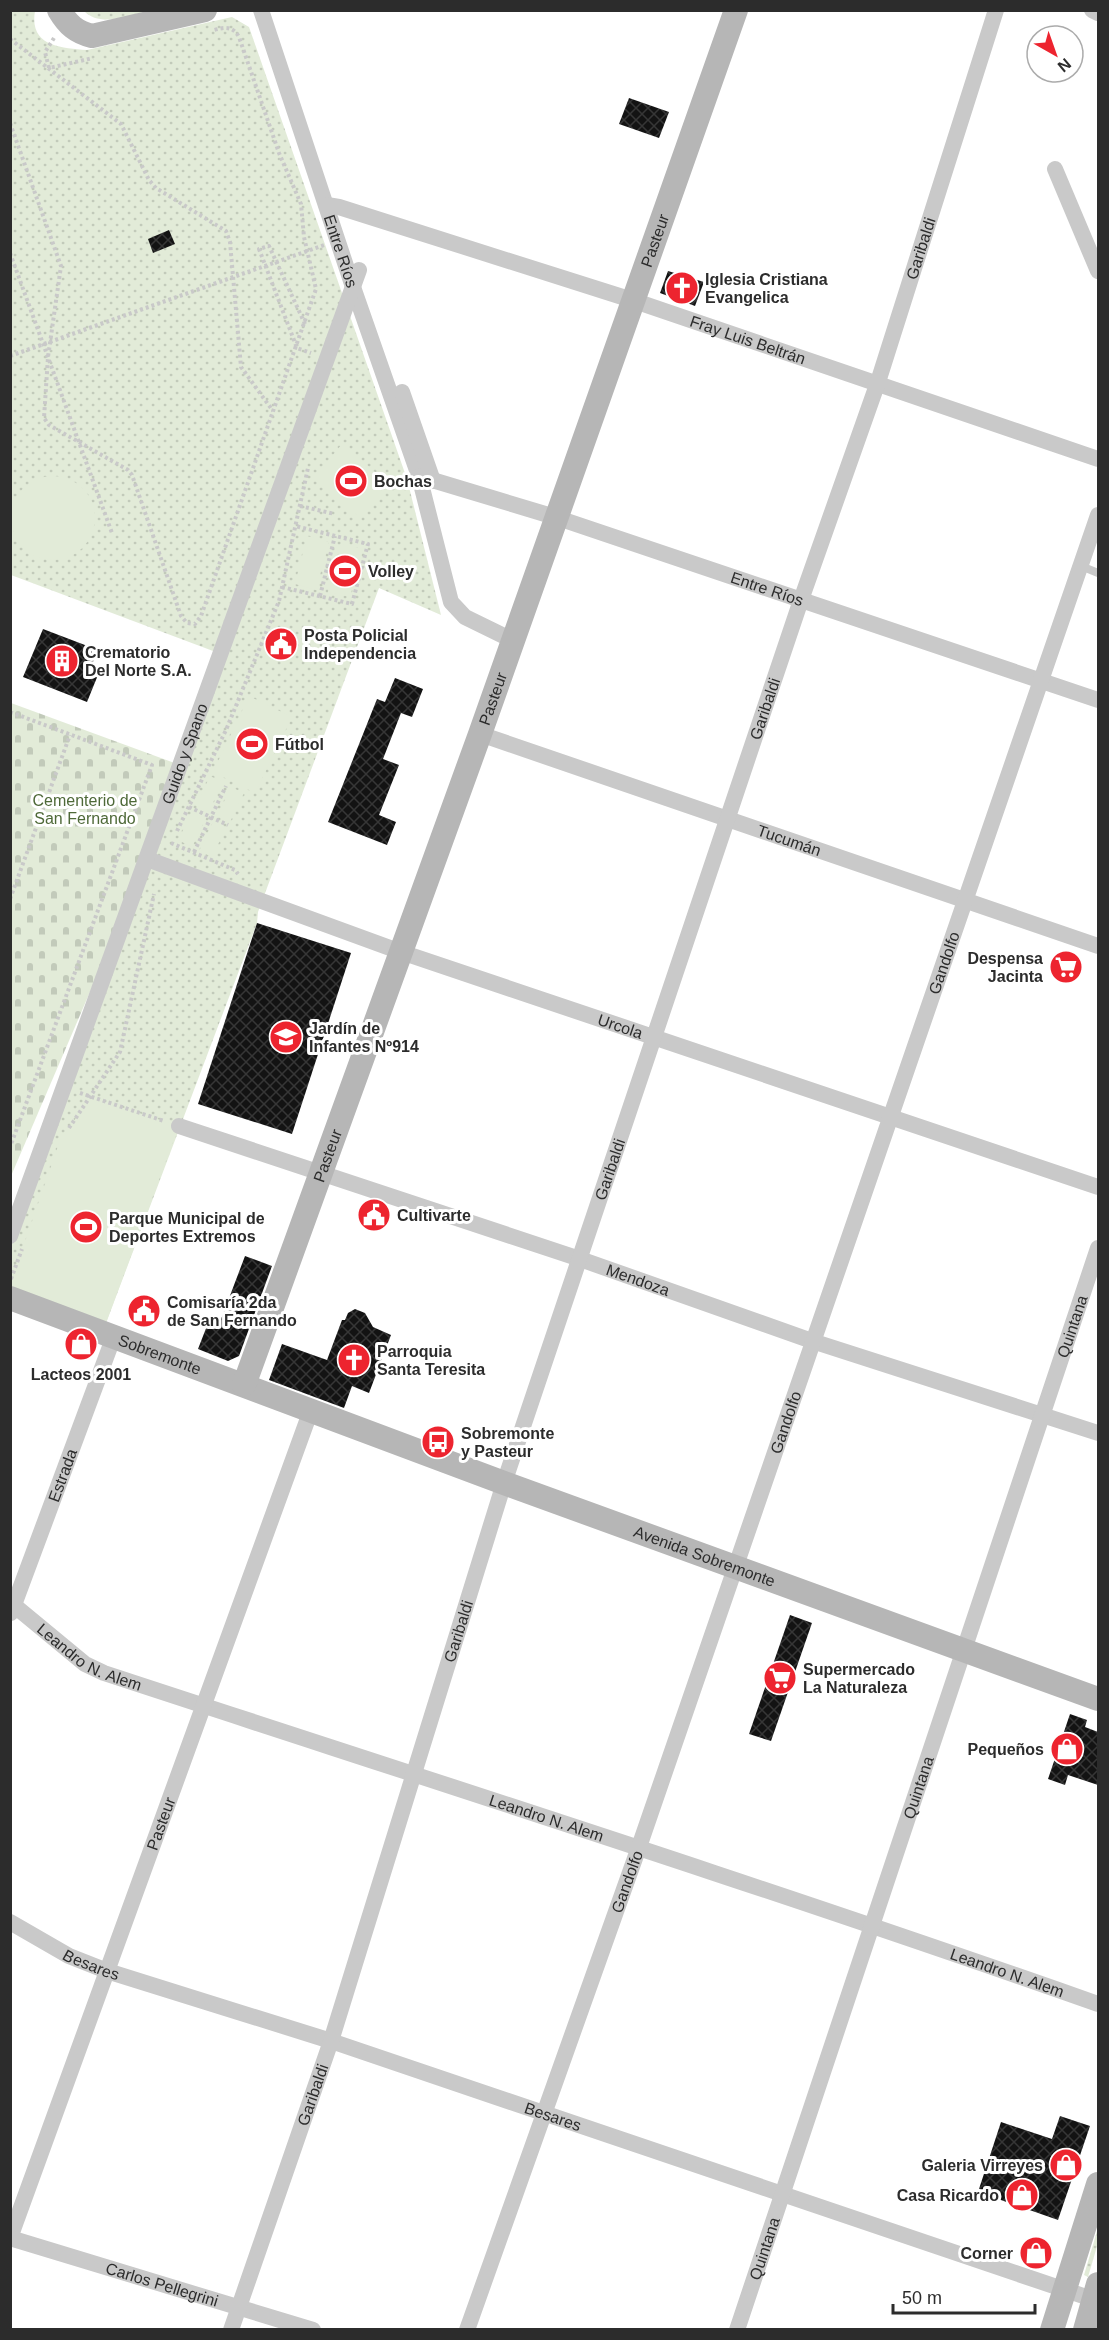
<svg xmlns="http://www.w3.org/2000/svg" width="1109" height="2340" viewBox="0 0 1109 2340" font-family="Arial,sans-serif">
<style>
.green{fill:url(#green-dots)}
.cemetery{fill:url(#cemetery-stones)}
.pitch{fill:#e2ebd8}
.building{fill:url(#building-cross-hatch)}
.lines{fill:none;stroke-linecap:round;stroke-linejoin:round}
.path{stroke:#c9c9c9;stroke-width:4;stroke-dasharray:3 3;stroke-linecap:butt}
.lane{stroke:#c9c9c9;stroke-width:8}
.street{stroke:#c9c9c9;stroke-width:16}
.secondary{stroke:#b6b6b6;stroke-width:24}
.labels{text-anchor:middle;stroke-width:6;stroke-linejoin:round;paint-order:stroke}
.street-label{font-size:16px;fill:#2c2c2c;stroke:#fff}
.poi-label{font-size:16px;font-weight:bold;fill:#2c2c2c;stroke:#fff;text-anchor:start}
.park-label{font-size:16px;fill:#4e6938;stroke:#fff}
</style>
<defs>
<pattern id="green-dots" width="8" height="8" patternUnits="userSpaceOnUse" patternTransform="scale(1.5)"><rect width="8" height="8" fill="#e2ebd8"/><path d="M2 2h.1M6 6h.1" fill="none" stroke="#c2caba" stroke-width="1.8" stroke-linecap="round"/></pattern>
<pattern id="cemetery-stones" width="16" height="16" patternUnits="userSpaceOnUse" patternTransform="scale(1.5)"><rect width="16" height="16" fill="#e2ebd8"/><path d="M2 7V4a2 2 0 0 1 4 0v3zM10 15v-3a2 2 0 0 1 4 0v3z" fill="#c2caba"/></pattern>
<pattern id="building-cross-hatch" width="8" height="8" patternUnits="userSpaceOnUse" patternTransform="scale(1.5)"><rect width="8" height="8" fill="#131313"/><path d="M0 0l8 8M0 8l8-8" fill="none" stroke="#363636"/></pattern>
</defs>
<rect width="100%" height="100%" fill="#fff"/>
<g class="green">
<path d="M11,11H35C29,46 60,48 87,50L232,17L249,27L407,479L441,615L379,588L258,912L257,923L106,1323L11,1288L10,1236L221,654L11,575Z"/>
<path d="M84,11H83H149C128,15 101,28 84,11Z"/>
<path d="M1098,2228V2243L1088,2277L1084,2275Z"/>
</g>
<path class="cemetery" d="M11,703L180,765L147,859L11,1176Z"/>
<g class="pitch">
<path d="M342,444L388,483L359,517L313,479Z"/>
<circle cx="53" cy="518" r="42"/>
<path d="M307,536L329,542L316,590L295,584Z"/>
<path d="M341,544L363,549L350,597L328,592Z"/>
<path d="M249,696L292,717L255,793L213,772Z"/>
<path d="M210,776L223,782L209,811L196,805Z"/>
<path d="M231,787L244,793L230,822L217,816Z"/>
<path d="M192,812L206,818L192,847L178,840Z"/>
<path d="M213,822L226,828L212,857L199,851Z"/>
<path d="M90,1097L179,1126L106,1323L11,1288V1282L59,1143Z"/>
</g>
<g class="building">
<path d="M629,98L669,112L659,138L619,124Z"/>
<path d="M169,230L175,244L153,253L148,239Z"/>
<path d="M668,271L704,282L695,306L660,293Z"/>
<path d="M43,629L98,650L89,672L98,675L87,702L23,677Z"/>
<path d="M395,678L423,689L412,717L401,713L383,759L399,765L379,815L396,822L387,845L328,822L377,699L385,702Z"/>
<path d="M257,923L351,953L292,1134L198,1104Z"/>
<path d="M245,1256L272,1266L239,1356L228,1361L198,1349L210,1318L220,1322Z"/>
<path d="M355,1309L365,1313L373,1327L391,1335L369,1393L352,1386L344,1408L269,1380L282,1344L327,1360L342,1320H345L348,1313Z"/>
<path d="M790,1615L812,1623L771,1741L749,1734Z"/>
<path d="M1070,1714L1087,1720L1085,1727L1098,1732V1785L1068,1775L1065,1785L1048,1779Z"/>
<path d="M1060,2116L1090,2126L1058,2220L978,2192L1001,2122L1052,2139Z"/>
</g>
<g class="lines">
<g class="path">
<path d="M54,38L45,52L49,68L93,58"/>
<path d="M10,39L121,124L149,180L156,188L226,231L230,242L241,367L273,411"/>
<path d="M10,123L61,266L48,357L44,418L49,425L128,470L132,475L181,616L187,623L195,624L201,616L316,289L304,237L301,204L279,153L239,37C233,26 225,27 214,30"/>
<path d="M10,253L112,533"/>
<path d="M305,324L269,246L259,249L297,348L311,353"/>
<path d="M10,356L324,245"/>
<path d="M300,506L335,514"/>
<path d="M282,587L352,604L368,544L295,526"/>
<path d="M320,596L335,536"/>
<path d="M10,712L152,765L10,1147"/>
<path d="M189,807L228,825"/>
<path d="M177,831L226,730L279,601L308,468"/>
<path d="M171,843L235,870L238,874"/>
<path d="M194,852L226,786"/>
<path d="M10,899L70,735"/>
<path d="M80,1093L164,1121"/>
<path d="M69,1128L120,1052L154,894"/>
<path d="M11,1279L22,1249"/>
</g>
<path class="lane" d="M1081,566L1098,573"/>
<g class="street">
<path id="s1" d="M261,10L353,287L419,476L451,602L465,617L512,640"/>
<path d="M1092,10L1098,13"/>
<path d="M1055,169L1098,271"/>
<path id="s2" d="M327,205L339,207L632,300L1098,459"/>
<path d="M402,392L433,481"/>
<path id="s3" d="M419,476L555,517L1098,700"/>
<path id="s4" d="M480,734L1098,946"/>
<path id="s5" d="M147,859L401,952L1098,1187"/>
<path id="s6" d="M179,1126L580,1259L812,1341L1098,1433"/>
<path id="s7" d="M10,1236L359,270"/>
<path id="s8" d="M10,1602L85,1664L104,1673C436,1782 769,1888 1098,2004"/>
<path id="s9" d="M11,1613L114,1336"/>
<path id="s10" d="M10,1922L69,1956L107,1971L331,2041L1098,2301"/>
<path id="s11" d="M10,2238L311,1410"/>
<path id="s12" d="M10,2238L313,2330"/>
<path id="s13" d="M231,2330L331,2041L504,1483L801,600L878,382L996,10"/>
<path id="s14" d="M467,2330L639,1847L1098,515"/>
<path id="s15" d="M737,2330L1098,1248"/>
</g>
<g class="secondary">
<path d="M59,10C68,25 76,32 92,36L205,10"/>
<path id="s16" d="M10,1298L504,1483L1098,1699"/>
<path id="s17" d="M244,1385L480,734L736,10"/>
<path d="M1052,2330L1098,2184"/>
<path d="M1085,2330L1098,2284"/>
</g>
</g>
<defs>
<g id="church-disc" transform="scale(1.725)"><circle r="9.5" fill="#ed242f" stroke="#fff"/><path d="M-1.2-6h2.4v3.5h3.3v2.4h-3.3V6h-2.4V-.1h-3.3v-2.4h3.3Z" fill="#fff"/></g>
<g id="stadium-disc" transform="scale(1.725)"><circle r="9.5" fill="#ed242f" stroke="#fff"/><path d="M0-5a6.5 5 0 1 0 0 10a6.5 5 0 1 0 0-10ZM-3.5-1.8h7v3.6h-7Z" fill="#fff"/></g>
<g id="civic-disc" transform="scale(1.725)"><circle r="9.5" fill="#ed242f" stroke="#fff"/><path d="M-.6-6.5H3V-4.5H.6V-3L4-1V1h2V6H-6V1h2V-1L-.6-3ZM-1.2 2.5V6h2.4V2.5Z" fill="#fff"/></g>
<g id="building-disc" transform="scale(1.725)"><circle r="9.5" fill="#ed242f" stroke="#fff"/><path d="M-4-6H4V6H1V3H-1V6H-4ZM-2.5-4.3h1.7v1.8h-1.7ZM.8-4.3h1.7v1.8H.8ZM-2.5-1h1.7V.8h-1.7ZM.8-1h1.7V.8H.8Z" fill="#fff"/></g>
<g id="supermarket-disc" transform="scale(1.725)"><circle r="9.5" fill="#ed242f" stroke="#fff"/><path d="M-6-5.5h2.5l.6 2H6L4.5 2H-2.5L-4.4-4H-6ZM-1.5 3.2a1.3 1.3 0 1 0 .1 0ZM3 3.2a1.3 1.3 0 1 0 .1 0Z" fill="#fff"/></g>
<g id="school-disc" transform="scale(1.725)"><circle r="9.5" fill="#ed242f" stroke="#fff"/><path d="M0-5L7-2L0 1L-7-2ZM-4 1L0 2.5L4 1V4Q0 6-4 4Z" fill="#fff"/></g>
<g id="shop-disc" transform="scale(1.725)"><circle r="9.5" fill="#ed242f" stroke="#fff"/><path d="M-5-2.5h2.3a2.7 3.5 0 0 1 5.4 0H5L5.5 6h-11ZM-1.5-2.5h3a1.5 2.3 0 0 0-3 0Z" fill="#fff"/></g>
<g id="bus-disc" transform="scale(1.725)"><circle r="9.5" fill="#ed242f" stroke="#fff"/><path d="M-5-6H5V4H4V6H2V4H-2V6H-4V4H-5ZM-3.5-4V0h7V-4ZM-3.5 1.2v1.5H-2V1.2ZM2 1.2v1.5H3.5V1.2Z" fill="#fff"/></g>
</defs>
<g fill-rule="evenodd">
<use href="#church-disc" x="682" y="288"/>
<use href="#stadium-disc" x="351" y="481"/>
<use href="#stadium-disc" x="345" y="571"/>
<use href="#civic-disc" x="281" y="644"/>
<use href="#building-disc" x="62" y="661"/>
<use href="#stadium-disc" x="252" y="744"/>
<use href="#supermarket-disc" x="1066" y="967"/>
<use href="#school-disc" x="286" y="1037"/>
<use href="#civic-disc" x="374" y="1215"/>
<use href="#stadium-disc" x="86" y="1227"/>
<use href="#civic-disc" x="144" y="1311"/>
<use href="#shop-disc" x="81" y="1344"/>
<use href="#church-disc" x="354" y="1360"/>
<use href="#bus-disc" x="438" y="1442"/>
<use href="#supermarket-disc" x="780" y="1678"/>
<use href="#shop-disc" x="1067" y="1749"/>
<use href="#shop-disc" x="1066" y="2165"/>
<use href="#shop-disc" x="1022" y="2195"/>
<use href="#shop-disc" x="1036" y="2253"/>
</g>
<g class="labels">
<g class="street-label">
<text dy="6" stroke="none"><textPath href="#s17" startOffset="1216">Pasteur</textPath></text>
<text dy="6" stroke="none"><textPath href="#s13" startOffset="2193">Garibaldi</textPath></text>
<text dy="6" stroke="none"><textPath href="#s1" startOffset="254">Entre Ríos</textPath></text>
<text dy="6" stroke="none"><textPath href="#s2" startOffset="442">Fray Luis Beltrán</textPath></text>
<text dy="6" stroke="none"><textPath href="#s3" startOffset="366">Entre Ríos</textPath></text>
<text dy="6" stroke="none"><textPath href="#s17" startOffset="730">Pasteur</textPath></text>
<text dy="6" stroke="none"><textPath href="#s13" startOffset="1707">Garibaldi</textPath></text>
<text dy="6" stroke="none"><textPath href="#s7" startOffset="513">Guido y Spano</textPath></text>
<text dy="6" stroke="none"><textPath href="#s4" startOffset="327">Tucumán</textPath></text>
<text dy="6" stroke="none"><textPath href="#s14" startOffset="1448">Gandolfo</textPath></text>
<text dy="6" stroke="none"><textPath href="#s5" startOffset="502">Urcola</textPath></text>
<text dy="6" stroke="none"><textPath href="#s17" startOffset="244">Pasteur</textPath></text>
<text dy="6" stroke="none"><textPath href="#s13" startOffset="1221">Garibaldi</textPath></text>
<text dy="6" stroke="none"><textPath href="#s6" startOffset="484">Mendoza</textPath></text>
<text dy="6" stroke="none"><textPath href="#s15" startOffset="1058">Quintana</textPath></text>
<text dy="6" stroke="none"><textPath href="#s16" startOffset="160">Sobremonte</textPath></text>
<text dy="6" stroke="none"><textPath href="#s14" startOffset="962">Gandolfo</textPath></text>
<text dy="6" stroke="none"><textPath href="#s9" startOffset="147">Estrada</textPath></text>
<text dy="6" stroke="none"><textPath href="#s16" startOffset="741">Avenida Sobremonte</textPath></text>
<text dy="6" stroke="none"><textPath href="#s13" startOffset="735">Garibaldi</textPath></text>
<text dy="6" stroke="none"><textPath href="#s8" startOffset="98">Leandro N. Alem</textPath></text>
<text dy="6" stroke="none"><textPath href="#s15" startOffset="572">Quintana</textPath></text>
<text dy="6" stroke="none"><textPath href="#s8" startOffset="584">Leandro N. Alem</textPath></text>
<text dy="6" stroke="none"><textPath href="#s11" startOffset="441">Pasteur</textPath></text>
<text dy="6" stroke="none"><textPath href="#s14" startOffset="476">Gandolfo</textPath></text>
<text dy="6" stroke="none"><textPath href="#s10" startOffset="92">Besares</textPath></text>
<text dy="6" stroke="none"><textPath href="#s8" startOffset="1070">Leandro N. Alem</textPath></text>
<text dy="6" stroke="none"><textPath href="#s13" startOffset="249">Garibaldi</textPath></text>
<text dy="6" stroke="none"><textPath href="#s10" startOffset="578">Besares</textPath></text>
<text dy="6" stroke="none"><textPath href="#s15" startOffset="86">Quintana</textPath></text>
<text dy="6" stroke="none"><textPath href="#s12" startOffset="159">Carlos Pellegrini</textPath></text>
</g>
<g class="poi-label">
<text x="705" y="285">Iglesia Cristiana<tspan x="705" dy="18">Evangelica</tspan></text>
<text x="374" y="487">Bochas</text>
<text x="368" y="577">Volley</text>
<text x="304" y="641">Posta Policial<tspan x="304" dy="18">Independencia</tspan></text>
<text x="85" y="658">Crematorio<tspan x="85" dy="18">Del Norte S.A.</tspan></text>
<text x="275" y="750">Fútbol</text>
<text x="1043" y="964" text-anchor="end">Despensa<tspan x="1043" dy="18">Jacinta</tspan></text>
<text x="309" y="1034">Jardín de<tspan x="309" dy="18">Infantes Nº914</tspan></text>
<text x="397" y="1221">Cultivarte</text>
<text x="109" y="1224">Parque Municipal de<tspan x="109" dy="18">Deportes Extremos</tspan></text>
<text x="167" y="1308">Comisaría 2da<tspan x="167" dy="18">de San Fernando</tspan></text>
<text x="377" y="1357">Parroquia<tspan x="377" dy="18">Santa Teresita</tspan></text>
<text x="81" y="1380" text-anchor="middle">Lacteos 2001</text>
<text x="461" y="1439">Sobremonte<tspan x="461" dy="18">y Pasteur</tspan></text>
<text x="803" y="1675">Supermercado<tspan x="803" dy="18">La Naturaleza</tspan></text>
<text x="1044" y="1755" text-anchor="end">Pequeños</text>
<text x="1043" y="2171" text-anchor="end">Galeria Virreyes</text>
<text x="999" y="2201" text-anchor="end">Casa Ricardo</text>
<text x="1013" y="2259" text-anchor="end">Corner</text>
</g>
<g class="park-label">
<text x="85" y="806">Cementerio de<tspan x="85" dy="18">San Fernando</tspan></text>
</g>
</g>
<rect width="1109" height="2340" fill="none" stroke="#2c2c2c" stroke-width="24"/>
<g transform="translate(1055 54) rotate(140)"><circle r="28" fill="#ffffff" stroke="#ababab" stroke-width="1.5"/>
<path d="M0-4.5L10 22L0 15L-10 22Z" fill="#ed242f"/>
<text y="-9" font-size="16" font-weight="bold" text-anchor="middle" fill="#2c2c2c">N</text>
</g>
<path d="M893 2304v9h142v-9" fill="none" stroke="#2c2c2c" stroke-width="3"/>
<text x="902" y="2304" font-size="18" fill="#2c2c2c" stroke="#ffffff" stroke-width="4.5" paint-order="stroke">50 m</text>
</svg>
